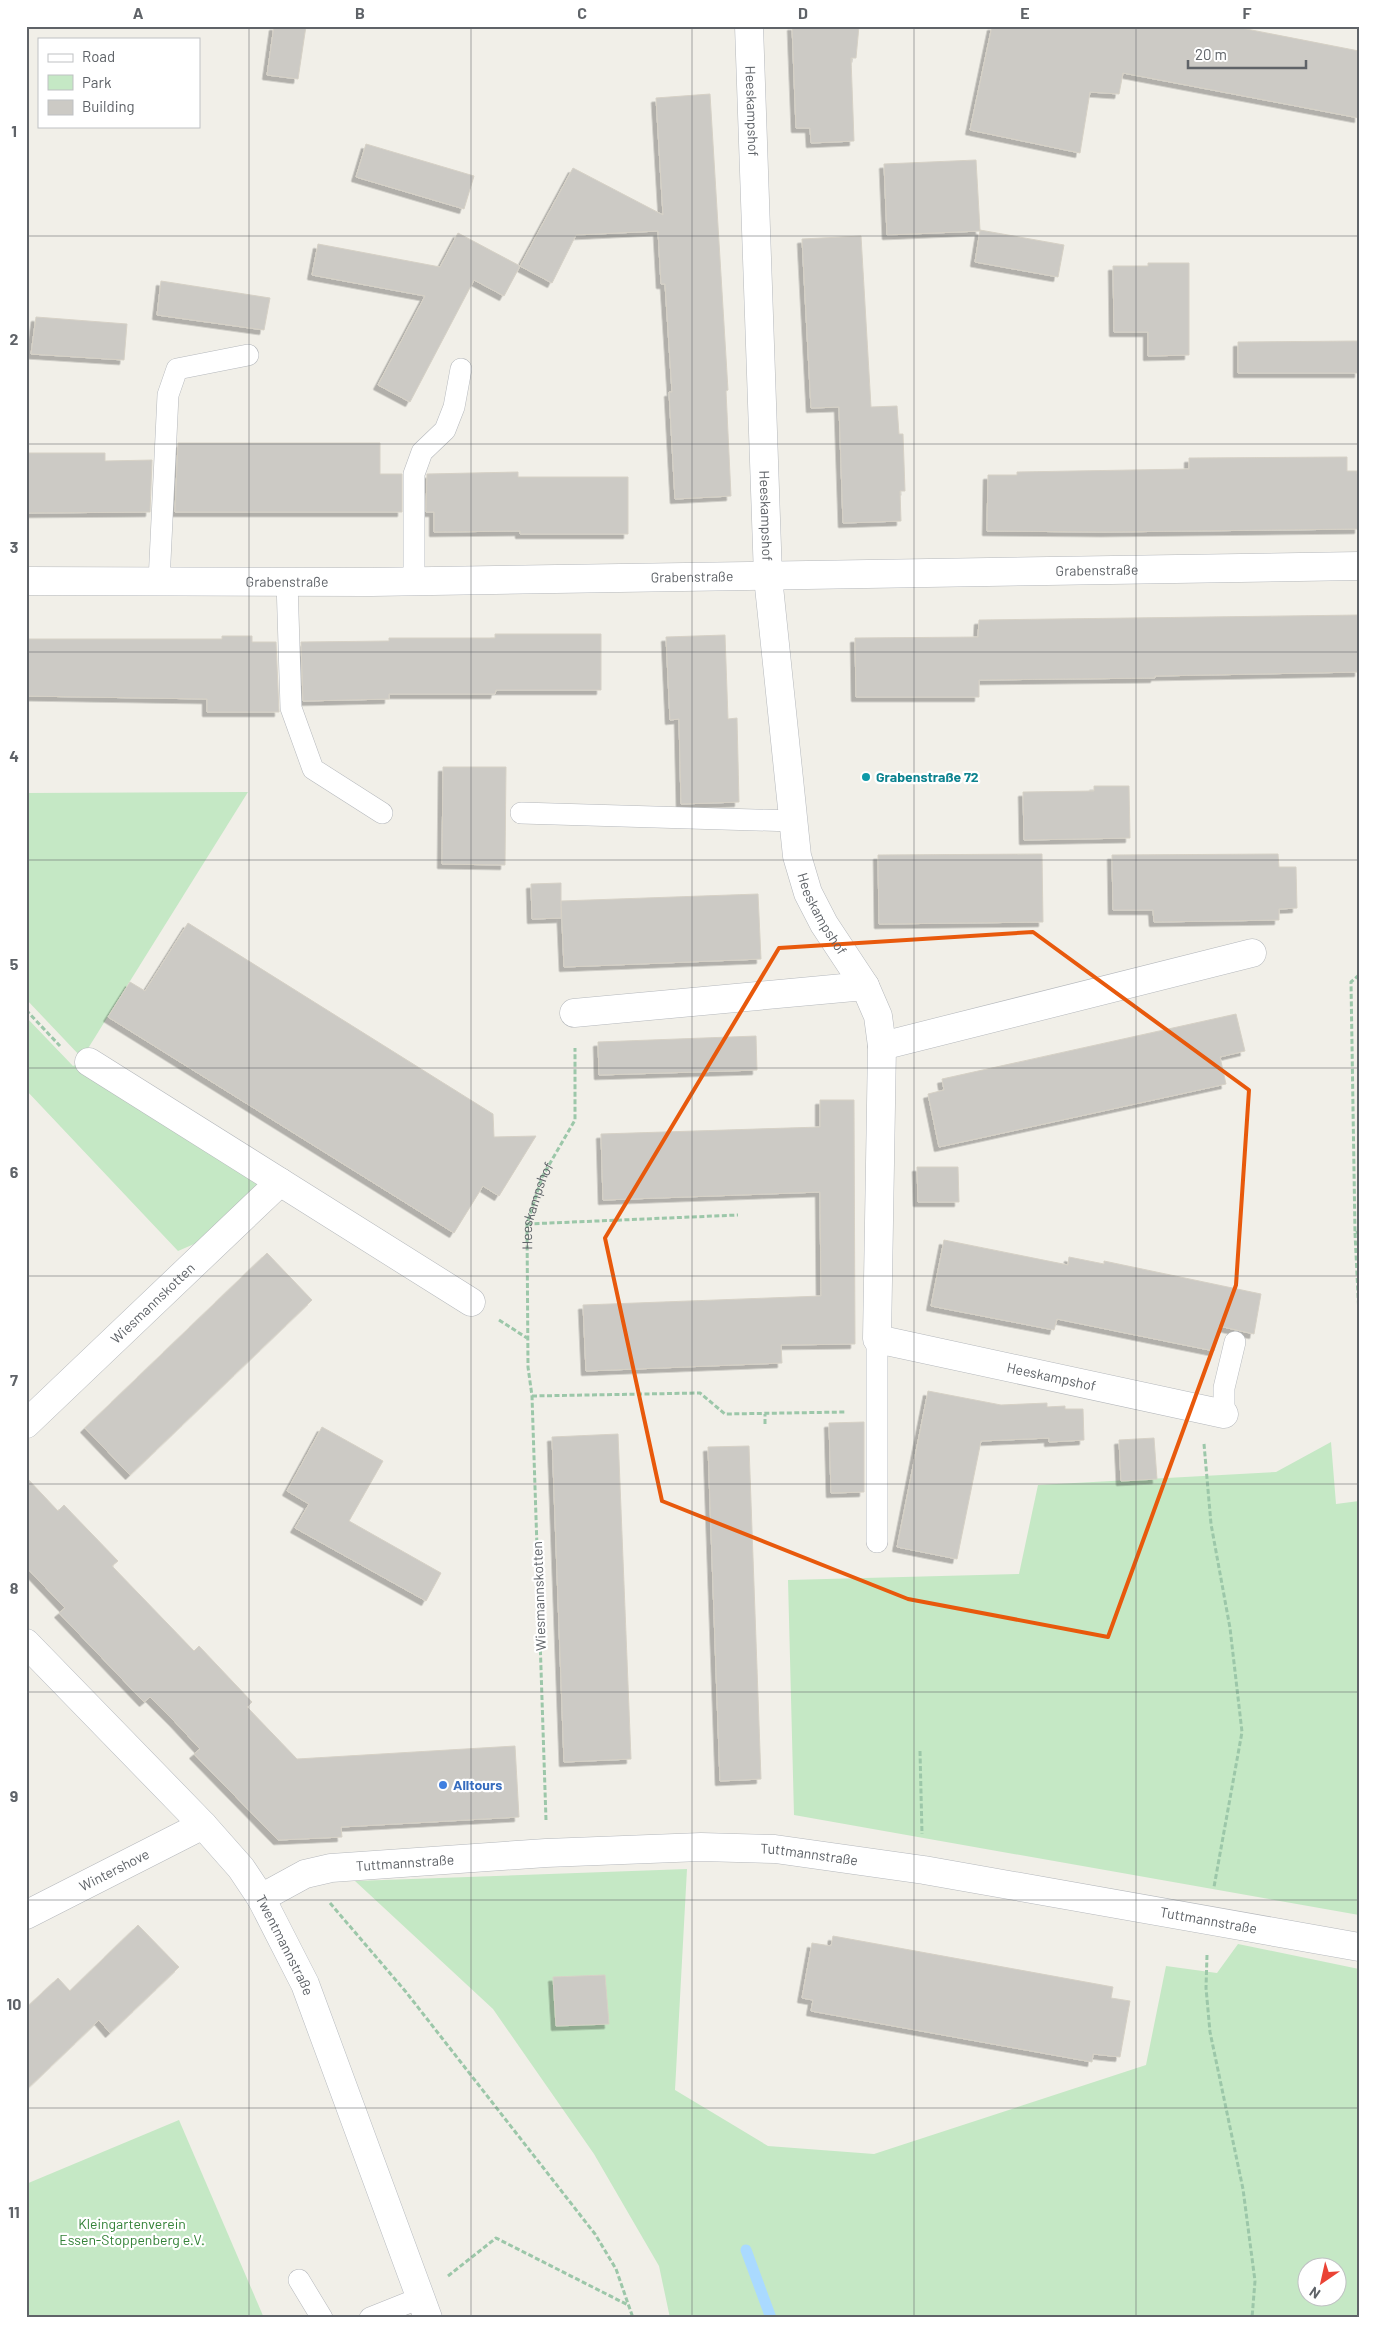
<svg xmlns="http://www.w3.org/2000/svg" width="1385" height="2344" viewBox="0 0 1385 2344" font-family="Barlow,sans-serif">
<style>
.green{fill:#c5e8c5;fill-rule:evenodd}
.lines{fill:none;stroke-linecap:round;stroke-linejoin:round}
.stream{stroke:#aadaff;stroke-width:11}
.building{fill:#cccac5;stroke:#d6d1c6;filter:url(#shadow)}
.lane-casing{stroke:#b5b8bc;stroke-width:22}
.street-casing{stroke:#b5b8bc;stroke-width:29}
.secondary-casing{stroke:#b6babf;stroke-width:29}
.path{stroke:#9cc7a9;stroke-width:3;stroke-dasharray:5 2.5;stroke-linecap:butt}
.lane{stroke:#fff;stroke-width:21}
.street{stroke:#fff;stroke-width:28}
.secondary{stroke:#fff;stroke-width:28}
.marked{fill:none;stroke:#e8590c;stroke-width:4;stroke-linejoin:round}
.grid{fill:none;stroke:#5f6368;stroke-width:1;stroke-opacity:0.55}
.culture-dot{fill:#0f9aa8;stroke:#fff;stroke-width:2}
.shop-dot{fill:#3f7fe0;stroke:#fff;stroke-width:2}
.labels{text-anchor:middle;stroke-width:4.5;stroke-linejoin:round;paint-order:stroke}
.street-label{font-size:14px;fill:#5f6368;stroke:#fff}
.culture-label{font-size:14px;font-weight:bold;fill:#0d838f;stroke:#fff;text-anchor:start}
.shop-label{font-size:14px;font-weight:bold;fill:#366cbe;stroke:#fff;text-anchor:start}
.park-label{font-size:14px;fill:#348238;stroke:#fff}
.neatline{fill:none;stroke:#5f6368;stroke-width:2}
.grid-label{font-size:16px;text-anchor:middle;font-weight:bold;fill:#5f6368}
</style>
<defs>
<filter id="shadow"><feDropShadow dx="-4.5" dy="4.5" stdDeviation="0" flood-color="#0004"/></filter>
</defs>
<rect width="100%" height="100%" fill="#f1efe8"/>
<g class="green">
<path d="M248,792L82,1058L26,999V793Z"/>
<path d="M26,1017L73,1066L77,1064L267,1182L208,1238L178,1251L26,1090Z"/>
<path d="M1331,1442L1336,1504L1359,1501V1915L794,1815L788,1580L1019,1574L1038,1485L1276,1472Z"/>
<path d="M687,1869L675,2090L768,2146L874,2154L1146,2065L1166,1966L1217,1973L1238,1944L1359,1969V2318H670L659,2266L594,2154L493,2009L355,1881ZM1308,2266H1338V2296H1308Z"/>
<path d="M179,2120L264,2318H26V2184Z"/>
</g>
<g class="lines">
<path class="stream" d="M746,2250L771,2318"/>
</g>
<g class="building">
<path d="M274,26H306L298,79L267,75Z"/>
<path d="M792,26H859L856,58H851L854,141L811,143L810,128H796Z"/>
<path d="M992,26H1231L1359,51V118L1123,73L1119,94L1090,92L1080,153L970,130Z"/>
<path d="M710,94L728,390L726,391L731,496L675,499L669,392H672L665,284H661L658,231L576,235L552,283L520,266L573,168L663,215L656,98Z"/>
<path d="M366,144L474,176L464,209L356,177Z"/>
<path d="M976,160L980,230L1064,245L1058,277L975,262L980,231L887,235L884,164Z"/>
<path d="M458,233L520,266L504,296L474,280L410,402L378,385L425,296L312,275L318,244L440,267Z"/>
<path d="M861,236L871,407L897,406L899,434H903L905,491H900L901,521L843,523L839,407L811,408L802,239Z"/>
<path d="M1148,263H1189V355L1148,356V332H1114L1113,266H1148Z"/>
<path d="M161,281L270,298L264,330L157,315Z"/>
<path d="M36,317L127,324L124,360L31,354Z"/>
<path d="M1359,341V373H1238V342Z"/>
<path d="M178,443H380V474H402V512H175Z"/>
<path d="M26,453H105V461L152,460L150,512L26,513Z"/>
<path d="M1347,457V471H1357V474H1359V529L1105,532L987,531L988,475H1017V472L1189,469V458Z"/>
<path d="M518,472V477H628V534H520V531L434,532V512H426L427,474Z"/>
<path d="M1359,615V672L1155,676V678L979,680V697H856L855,638L978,637L979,620Z"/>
<path d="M495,634H601V690H496L495,694H389V699L303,701L301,642L389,641V638H495Z"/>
<path d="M725,635L728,719L737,718L739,802L681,804L679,719L670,720L666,637Z"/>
<path d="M222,636H252V642H276L279,712H207V699L26,696V639H222Z"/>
<path d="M443,767H506L505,865L442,864Z"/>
<path d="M1094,786H1129L1130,838L1024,840L1023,792L1094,791Z"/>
<path d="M1042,854L1043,922L879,924L878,855Z"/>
<path d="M1278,854L1279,867H1296L1297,908L1279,909V920L1154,922L1153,910H1113L1112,855Z"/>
<path d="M561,883V918L532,919L531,884Z"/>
<path d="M758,894L761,959L564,967L561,901Z"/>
<path d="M188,923L493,1114L494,1137L536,1136L499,1196L483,1186L454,1233L108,1017L130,982L145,991Z"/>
<path d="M1236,1014L1245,1051L1220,1057L1226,1084L939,1147L928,1094L944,1090L942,1079Z"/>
<path d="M756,1036L757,1070L599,1075L598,1042Z"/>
<path d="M820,1100H854L855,1344L781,1345L782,1363L586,1371L583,1305L821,1296L820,1192L603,1200L601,1134L820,1127Z"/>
<path d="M917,1167H958L959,1202H918Z"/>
<path d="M944,1240L1068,1265L1069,1257L1104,1264V1261L1261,1294L1254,1334L1219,1326L1214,1351L1057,1319L1054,1330L931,1306Z"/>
<path d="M267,1253L312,1300L130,1475L85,1428Z"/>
<path d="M928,1391L1001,1405L1047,1403V1407L1065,1406V1409H1083L1084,1440L1049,1442V1438L981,1441L957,1559L897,1547Z"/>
<path d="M864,1422V1492L831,1493L829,1423Z"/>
<path d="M322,1427L383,1461L349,1521L441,1573L426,1601L295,1528L309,1504L287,1491Z"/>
<path d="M618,1434L631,1759L564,1762L552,1437Z"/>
<path d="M1154,1438L1157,1479L1121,1481L1119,1440Z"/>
<path d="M749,1446L761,1779L720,1781L708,1447Z"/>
<path d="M26,1477L58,1511L64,1505L118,1561L112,1566L194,1651L199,1646L252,1702L247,1707L297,1759L515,1746L519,1817L341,1827L342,1837L278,1840L194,1754L200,1749L175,1722L150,1697L144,1702L59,1613L65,1608L26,1567Z"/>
<path d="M138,1925L179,1967L110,2033L99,2020L26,2090V2008L58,1978L70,1991Z"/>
<path d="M833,1936L1113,1987L1111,1998L1130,2001L1120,2057L1093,2054L1092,2062L811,2011L813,2000L802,1998L812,1943L831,1946Z"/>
<path d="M605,1975L609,2024L556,2026L553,1977Z"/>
</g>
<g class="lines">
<g class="lane-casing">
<g id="lane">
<path d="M414,581V474L422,452L445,430L454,407L461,369"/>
<path d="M159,582L168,395L177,369L248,355"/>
<path d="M287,582L291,708L313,769L382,813"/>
<path d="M521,813L793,821"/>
<path d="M877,1339V1542"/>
<path d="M1224,1414V1388L1235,1342"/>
<path d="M299,2280L322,2318"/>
<path d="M370,2318L420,2298"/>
</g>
</g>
<g class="street-casing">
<g id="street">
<path id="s2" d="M749,26L768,577L797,856L808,893L824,924L865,986L878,1016L882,1046L877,1339L1224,1414"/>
<path id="s3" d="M26,581L372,582L1359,566"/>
<path d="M574,1013L865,986"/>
<path d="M882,1046L1252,953"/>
<path d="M89,1062L280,1182"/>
<path id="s4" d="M26,1424L280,1182L471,1302"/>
<path id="s5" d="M261,1898L305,1874L331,1868L546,1853L701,1847L775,1849L924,1870L1359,1947"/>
<path id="s6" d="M26,1915L203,1825"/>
</g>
</g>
<g class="secondary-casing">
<g id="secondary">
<path id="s7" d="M26,1643L203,1825L241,1868L261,1898L305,1984L428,2318"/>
</g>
</g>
<g class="path">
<path d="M1359,975L1351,982L1355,1233L1359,1232"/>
<path d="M26,1010L60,1046"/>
<path d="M527,1224L738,1215"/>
<path d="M1355,1233L1359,1315"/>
<path d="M499,1320L527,1338"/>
<path d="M532,1396L700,1393L725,1414L845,1412"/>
<path d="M765,1424V1414"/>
<path d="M1204,1444L1211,1524L1230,1628L1242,1732L1214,1887"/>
<path d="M920,1751L922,1834"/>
<path id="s1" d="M546,1820L532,1396L528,1367L527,1224L542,1177L575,1120V1048"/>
<path d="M330,1903L406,1992L595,2234L616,2269L633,2318"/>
<path d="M1207,1955L1206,1988L1210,2032L1243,2189L1255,2281L1252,2318"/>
<path d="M448,2276L496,2238L628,2305"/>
</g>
<use href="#lane" class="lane"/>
<use href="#street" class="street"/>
<use href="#secondary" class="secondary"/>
</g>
<path class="marked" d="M1033,932L1249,1090L1236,1285L1108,1637L908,1599L662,1501L605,1238L779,948Z"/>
<path class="grid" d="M249,26V2318M471,26V2318M692,26V2318M914,26V2318M1136,26V2318M26,236H1359M26,444H1359M26,652H1359M26,860H1359M26,1068H1359M26,1276H1359M26,1484H1359M26,1692H1359M26,1900H1359M26,2108H1359"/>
<circle class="culture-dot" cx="866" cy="777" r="5"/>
<circle class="shop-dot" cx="443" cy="1785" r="5"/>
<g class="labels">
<g class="street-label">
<text dy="5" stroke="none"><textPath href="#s2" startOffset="85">Heeskampshof</textPath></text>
<text dy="5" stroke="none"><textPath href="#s2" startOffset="490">Heeskampshof</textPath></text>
<text dy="5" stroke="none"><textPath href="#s3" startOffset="1071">Grabenstraße</textPath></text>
<text dy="5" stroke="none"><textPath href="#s3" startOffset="666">Grabenstraße</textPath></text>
<text dy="5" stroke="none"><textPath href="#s3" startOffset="261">Grabenstraße</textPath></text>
<text dy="5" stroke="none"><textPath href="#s2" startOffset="895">Heeskampshof</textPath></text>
<text dy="5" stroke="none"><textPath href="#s1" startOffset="616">Heeskampshof</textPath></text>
<text dy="5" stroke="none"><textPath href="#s4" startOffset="175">Wiesmannskotten</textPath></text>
<text dy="5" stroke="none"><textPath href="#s2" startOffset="1514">Heeskampshof</textPath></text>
<text transform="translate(539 1596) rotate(-92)" y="5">Wiesmannskotten</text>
<text dy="5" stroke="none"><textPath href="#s5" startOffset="556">Tuttmannstraße</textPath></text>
<text dy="5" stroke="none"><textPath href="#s5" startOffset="151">Tuttmannstraße</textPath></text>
<text dy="5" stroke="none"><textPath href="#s6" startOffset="99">Wintershove</textPath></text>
<text dy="5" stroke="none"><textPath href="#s5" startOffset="961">Tuttmannstraße</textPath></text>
<text dy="5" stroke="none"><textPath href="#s7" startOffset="400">Twentmannstraße</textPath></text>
</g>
<g class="culture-label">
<text x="876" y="782">Grabenstraße 72</text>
</g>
<g class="shop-label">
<text x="453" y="1790">Alltours</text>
</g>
<g class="park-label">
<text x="132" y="2229">Kleingartenverein<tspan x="132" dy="16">Essen-Stoppenberg e.V.</tspan></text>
</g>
</g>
<rect width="1385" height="2344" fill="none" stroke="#ffffff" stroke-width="55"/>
<rect x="38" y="38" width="162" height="90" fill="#ffffff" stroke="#bfc1c3"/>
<rect x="48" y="54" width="25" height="8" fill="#ffffff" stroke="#bfc1c3"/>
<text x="82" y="62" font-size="15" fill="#5f6368">Road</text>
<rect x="48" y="75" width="25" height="15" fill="#c5e8c5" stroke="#bfc1c3"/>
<text x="82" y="88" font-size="15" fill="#5f6368">Park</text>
<rect x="48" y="100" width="25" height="15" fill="#cccac5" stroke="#bfc1c3"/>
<text x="82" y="112" font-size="15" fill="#5f6368">Building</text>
<g transform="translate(1322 2282) rotate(214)"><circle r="24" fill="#ffffff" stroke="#bfc1c3"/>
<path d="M0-4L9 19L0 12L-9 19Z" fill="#ea4335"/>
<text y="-8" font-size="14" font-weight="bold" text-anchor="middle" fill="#5f6368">N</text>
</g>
<path d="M1188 60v8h118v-8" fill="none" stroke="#5f6368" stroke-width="2.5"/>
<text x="1195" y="60" font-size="15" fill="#5f6368" stroke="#ffffff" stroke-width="4" paint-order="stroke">20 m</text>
<rect x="28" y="28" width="1330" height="2288" class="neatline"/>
<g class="grid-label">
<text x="138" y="19">A</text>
<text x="360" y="19">B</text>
<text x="582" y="19">C</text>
<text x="803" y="19">D</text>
<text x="1025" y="19">E</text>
<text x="1247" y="19">F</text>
<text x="14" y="137">1</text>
<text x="14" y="345">2</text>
<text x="14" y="553">3</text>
<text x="14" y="762">4</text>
<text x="14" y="970">5</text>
<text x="14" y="1178">6</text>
<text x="14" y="1386">7</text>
<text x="14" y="1594">8</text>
<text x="14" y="1802">9</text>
<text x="14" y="2010">10</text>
<text x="14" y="2218">11</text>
</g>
</svg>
